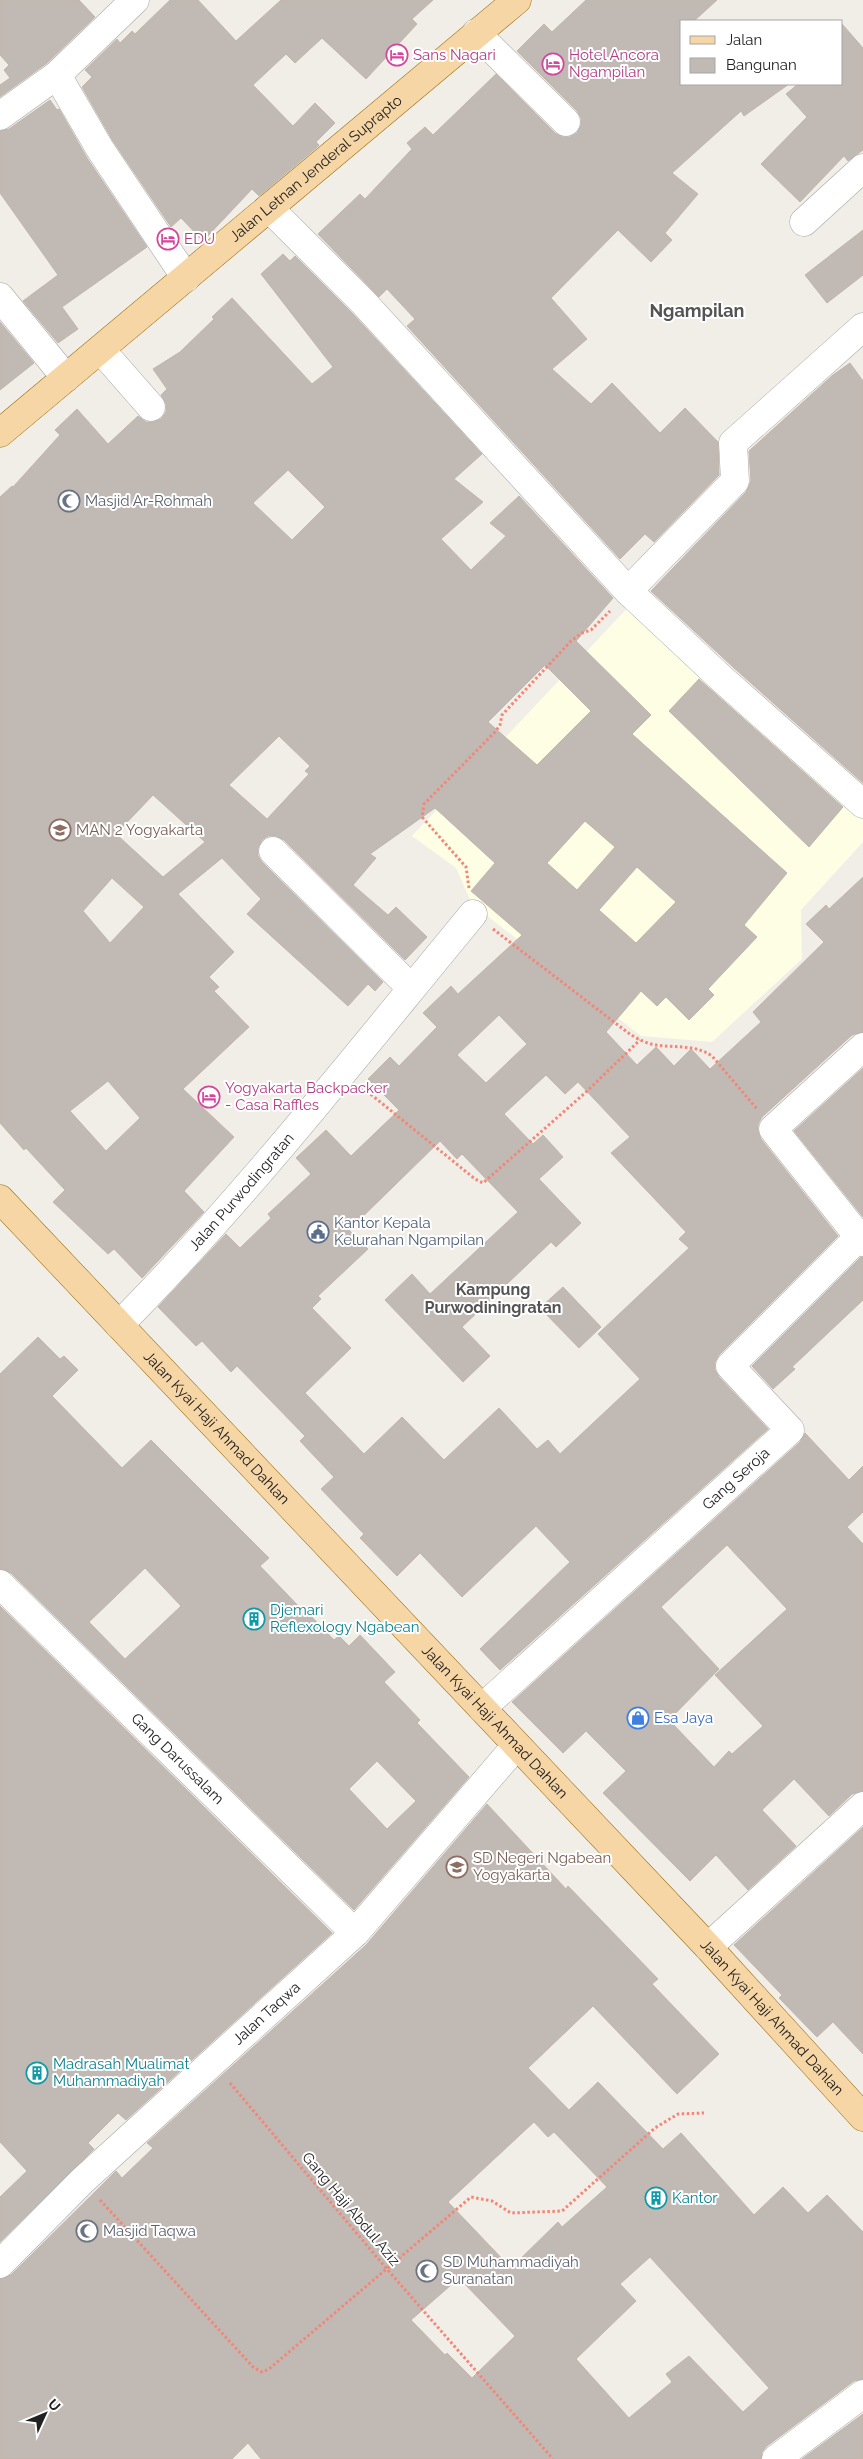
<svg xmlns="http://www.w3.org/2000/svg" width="863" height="2459" viewBox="0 0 863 2459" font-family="Raleway,sans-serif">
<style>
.education{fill:#fdfee4}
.building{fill:#c1bab4;stroke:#c2b5ab;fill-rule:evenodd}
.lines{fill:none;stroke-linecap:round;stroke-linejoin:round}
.minor-casing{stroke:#a5a5a5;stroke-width:29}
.major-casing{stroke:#966908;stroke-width:29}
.path{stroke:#f38677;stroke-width:3;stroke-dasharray:2.5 2.5;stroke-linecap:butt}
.minor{stroke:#fff;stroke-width:28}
.major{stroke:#f7d6a6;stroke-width:28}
.labels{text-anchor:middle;stroke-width:4;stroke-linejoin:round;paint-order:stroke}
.hotel-label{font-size:15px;fill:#b23c85;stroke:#fff;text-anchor:start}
.street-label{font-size:15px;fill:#212121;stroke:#fff}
.worship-label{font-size:15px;fill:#5b616d;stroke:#fff;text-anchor:start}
.education-label{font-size:15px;fill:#785e54;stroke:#fff;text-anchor:start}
.service-label{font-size:15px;fill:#4e5e75;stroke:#fff;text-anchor:start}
.culture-label{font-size:15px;fill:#0d838f;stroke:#fff;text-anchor:start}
.shop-label{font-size:15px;fill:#366cbe;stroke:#fff;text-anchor:start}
.neighbourhood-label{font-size:16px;font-weight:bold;fill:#545454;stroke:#fff}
.quarter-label{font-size:18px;font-weight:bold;fill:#545454;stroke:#fff}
</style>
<rect width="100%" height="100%" fill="#f1eee8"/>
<path class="education" d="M634,601L863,813V842L801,910L802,959L712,1042L641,1036L472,904L456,868L412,836Z"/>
<g class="building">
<path d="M0,0H79L95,17L47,63L0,97V85L10,78L4,70L9,65L0,55Z"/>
<path d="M170,0H198L236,41L281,0H433L412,19L417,24L366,79L322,38L295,63L286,54L253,85L293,126L315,103L335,123L316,142L319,145L316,148L259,196L252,189L203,241L181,218L171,227L113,141L82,87L92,77L85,70L117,39L120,43L132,31L135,34Z"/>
<path d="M586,0H717L694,21H682V84H789L744,116L741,111L672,173L698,194L665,233L672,240L651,262L618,230L551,298L587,339L552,369L591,404L612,383L660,433L685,408L718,442L719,475L654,542L645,534L620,559L407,326L415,319L387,289L379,297L318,234L360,194L365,199L412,149L407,143L425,127L433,135L496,74L555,133L563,137H570L577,133L581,125V118L577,111L517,51L544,24L552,32Z"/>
<path d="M842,24L863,48V150L848,161L844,156L800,202L761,164L807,117L786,94L798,84H842Z"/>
<path d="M50,100L57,110L59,109L87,158L147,247L62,307L78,329L58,343L23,301L58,275L0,193V131L9,129Z"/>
<path d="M863,230V275L827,303L805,275Z"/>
<path d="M283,254L290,261L295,256L352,313L482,454L454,479L483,502L441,539L471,570L506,536L490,523L519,496L613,598L576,641L651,715L632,734L787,873L744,925L757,937L708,989L714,995L689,1020L666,997L657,1006L641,991L606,1032L637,1065L656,1047L674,1066L691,1049L710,1069L761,1022L753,1012L824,942L806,924L826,905L829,909L863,877V1032L852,1035L762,1117L758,1124V1131L761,1139L838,1236L719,1355L715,1362V1370L719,1377L768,1429L500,1670L480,1649L570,1562L536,1526L462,1597L420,1553L397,1576L360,1538L364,1534L321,1489L334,1477L300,1441L305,1436L237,1366L231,1372L202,1341L196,1346L158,1307L226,1234L240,1248L271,1218L268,1214L311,1174L296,1158L326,1130L351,1156L399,1110L368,1079L390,1057L399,1066L437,1027L423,1013L451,986L458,994L522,935L471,891L495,863L435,808L370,854L376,858L353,885L388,915L396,907L427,937L405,960L284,840L276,836H268L262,840L258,848V856L262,862L383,982L375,991L368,984L348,1006L247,914L261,899L222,858L178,894L234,952L209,977L219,987L214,991L249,1027L183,1089L234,1137L184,1191L204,1212L142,1278L114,1249L108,1254L53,1202L65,1190L26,1148L24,1150L0,1123V497L12,486L13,487L60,435L55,430L77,409L108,444L138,416L146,422H154L161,419L166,412V404L161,395L167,389L153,369L180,352L214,319L212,317L232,298L312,384L333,367L261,274ZM288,470L325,507L292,540L253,503ZM545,665L591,711L537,765L488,722ZM279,736L310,766L305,771L309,774L267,819L229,785ZM153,795L205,842L163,877L116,834ZM585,821L615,847L577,890L547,863ZM637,867L676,902L636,943L599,910ZM112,878L144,907L110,943L83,911ZM499,1015L527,1044L486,1083L457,1055ZM546,1075L565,1094L578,1082L630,1137L611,1153L686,1232L679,1239L689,1248L598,1334L640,1379L560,1454L548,1440L537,1449L499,1408L444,1460L402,1417L364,1454L305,1393L351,1348L312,1308L321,1299L318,1296L368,1249L349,1230L440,1141L457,1159L462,1154L518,1212L430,1294L412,1274L385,1300L463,1382L490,1356L462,1327L551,1242L556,1247L581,1223L539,1179L563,1157L543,1135L533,1144L504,1114ZM108,1081L140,1118L106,1151L70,1111Z"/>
<path d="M0,322L34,363L0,390Z"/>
<path d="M850,363L863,381V783L733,667L651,591L746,492L751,481L749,451L833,375Z"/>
<path d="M699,679L843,807L809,847L669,711Z"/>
<path d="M863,1068V1217L794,1131Z"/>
<path d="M861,1257H863V1300L792,1367L795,1369L773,1389L752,1366Z"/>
<path d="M563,1287L601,1327L579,1348L540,1308Z"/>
<path d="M38,1337L60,1359L64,1356L78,1370L52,1396L122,1468L151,1440L269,1558L260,1566L306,1614L308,1613L334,1640L339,1636L349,1646L360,1635L395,1672L384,1682L420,1720L417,1723L469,1777L354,1910L11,1573L0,1569V1374ZM145,1568L181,1606L125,1659L89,1622ZM377,1761L416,1801L387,1829L349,1789Z"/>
<path d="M805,1433L849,1480L863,1466V1512L847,1527L863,1544V1791L852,1794L829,1816L794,1779L762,1810L796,1846L748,1890L716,1855L690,1881L603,1793L626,1771L586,1731L563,1753L512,1702L800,1442ZM727,1545L787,1609L715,1675L763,1726L732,1754L729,1751L714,1767L669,1720L719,1669L661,1607Z"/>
<path d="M0,1606L332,1933L126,2120L118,2113L88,2143L94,2149L0,2242V2197L27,2171L0,2142Z"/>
<path d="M487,1804L566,1889L568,1886L658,1979L652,1984L719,2054L677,2094L593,2006L528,2068L569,2110L598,2082L663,2149L681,2133L754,2215L783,2187L808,2213L827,2195L863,2232V2379L854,2381L767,2446L762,2452L761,2459H261L248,2443L232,2459H0V2279L11,2275L116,2171L122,2178L153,2148L147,2143L366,1945ZM534,2122L548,2137L554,2132L607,2187L562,2227L558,2222L511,2268L448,2202ZM650,2257L769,2388L743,2412L689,2356L666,2374L672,2382L629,2418L576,2359L636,2301L620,2284ZM459,2278L515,2336L472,2378L447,2353L445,2355L411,2320Z"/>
<path d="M863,1827V2054L833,2022L817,2037L779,1998L782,1995L734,1945Z"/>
<path d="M863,2414V2459H802Z"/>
</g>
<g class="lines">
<g class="minor-casing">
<g id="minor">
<path d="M476,33L566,122"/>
<path d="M57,75L100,149L186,278"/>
<path d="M0,116L57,75L135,0"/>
<path d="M269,208L363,302L628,591L722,679L863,804"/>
<path d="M804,222L863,168"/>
<path d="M0,297L66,378"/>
<path d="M101,350L151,407"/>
<path d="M628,591L735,481L733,443L863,327"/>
<path d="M273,851L411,988"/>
<path d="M863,1047L773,1129L863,1242"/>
<path id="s1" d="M119,1325C246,1197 358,1053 473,914"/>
<path id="s2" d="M0,1584L355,1933"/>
<path id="s3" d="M482,1708L790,1430L730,1366L859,1237"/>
<path d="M708,1947L863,1806"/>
<path id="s4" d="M0,2264L82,2181L355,1933L516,1746"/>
<path d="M776,2459L863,2394"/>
</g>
</g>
<g class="major-casing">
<g id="major">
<path id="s5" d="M0,433L517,0"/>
<path id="s6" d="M0,1199L708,1947L863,2117"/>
</g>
</g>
<g class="path">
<path d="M469,888L466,867L422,817L424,804L495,732L500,725L502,715L571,641L582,633L591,630L610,611"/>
<path d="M493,929L627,1032C634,1037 643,1042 651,1044C673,1049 693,1043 712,1056L757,1109"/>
<path d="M363,1088L475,1179L483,1183L585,1093L640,1040"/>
<path d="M230,2083L386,2268L553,2459"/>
<path d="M100,2200L254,2368L262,2372L269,2369L471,2197L492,2201L511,2213L562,2211L655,2128L678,2114L704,2113"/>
</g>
<use href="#minor" class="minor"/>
<use href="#major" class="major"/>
</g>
<defs>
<g id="hotel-ring" transform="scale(1.125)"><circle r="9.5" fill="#fff" stroke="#d1479c" stroke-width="1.5"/><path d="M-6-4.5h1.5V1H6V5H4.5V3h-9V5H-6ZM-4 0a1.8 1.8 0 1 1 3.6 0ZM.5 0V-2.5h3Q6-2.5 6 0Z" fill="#d1479c"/></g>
<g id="mosque-ring" transform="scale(1.125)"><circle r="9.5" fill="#fff" stroke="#6b7280" stroke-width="1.5"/><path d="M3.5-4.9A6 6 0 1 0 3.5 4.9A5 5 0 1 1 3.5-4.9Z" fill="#6b7280"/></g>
<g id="school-ring" transform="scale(1.125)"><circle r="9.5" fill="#fff" stroke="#8d6e63" stroke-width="1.5"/><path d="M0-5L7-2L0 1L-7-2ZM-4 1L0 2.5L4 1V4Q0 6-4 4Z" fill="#8d6e63"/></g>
<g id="civic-ring" transform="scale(1.125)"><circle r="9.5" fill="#fff" stroke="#5c6f8a" stroke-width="1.5"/><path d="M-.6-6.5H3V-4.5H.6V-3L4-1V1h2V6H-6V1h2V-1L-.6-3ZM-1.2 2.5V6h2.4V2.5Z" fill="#5c6f8a"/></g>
<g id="building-ring" transform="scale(1.125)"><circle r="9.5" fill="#fff" stroke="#0f9aa8" stroke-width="1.5"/><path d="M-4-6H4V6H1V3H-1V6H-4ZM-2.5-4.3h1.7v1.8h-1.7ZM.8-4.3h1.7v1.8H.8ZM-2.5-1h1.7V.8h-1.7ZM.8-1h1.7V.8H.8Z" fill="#0f9aa8"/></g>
<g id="shop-ring" transform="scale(1.125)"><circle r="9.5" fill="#fff" stroke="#3f7fe0" stroke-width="1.5"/><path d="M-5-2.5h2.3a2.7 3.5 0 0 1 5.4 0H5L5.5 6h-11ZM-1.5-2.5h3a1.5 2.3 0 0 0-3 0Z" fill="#3f7fe0"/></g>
</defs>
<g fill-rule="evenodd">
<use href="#hotel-ring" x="397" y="55"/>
<use href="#hotel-ring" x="553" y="64"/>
<use href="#hotel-ring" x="168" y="239"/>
<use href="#mosque-ring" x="69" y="501"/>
<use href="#school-ring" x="60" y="830"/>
<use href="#hotel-ring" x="209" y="1097"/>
<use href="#civic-ring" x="318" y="1232"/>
<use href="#building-ring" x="254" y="1619"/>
<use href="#shop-ring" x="638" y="1718"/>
<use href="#school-ring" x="457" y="1867"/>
<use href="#building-ring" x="37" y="2073"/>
<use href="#building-ring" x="656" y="2198"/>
<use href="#mosque-ring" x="87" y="2231"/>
<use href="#mosque-ring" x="427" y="2271"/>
</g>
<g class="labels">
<g class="hotel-label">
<text x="413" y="60">Sans Nagari</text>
<text x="569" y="60">Hotel Ancora<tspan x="569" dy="17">Ngampilan</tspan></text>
<text x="184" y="244">EDU</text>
<text x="225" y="1093">Yogyakarta Backpacker<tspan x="225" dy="17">- Casa Raffles</tspan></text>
</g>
<g class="street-label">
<text dy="5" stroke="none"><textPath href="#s5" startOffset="412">Jalan Letnan Jenderal Suprapto</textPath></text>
<text dy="5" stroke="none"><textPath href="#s1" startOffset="181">Jalan Purwodingratan</textPath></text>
<text dy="5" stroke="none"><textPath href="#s6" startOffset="315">Jalan Kyai Haji Ahmad Dahlan</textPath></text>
<text dy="5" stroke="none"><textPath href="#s3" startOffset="342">Gang Seroja</textPath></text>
<text dy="5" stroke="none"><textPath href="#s6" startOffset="720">Jalan Kyai Haji Ahmad Dahlan</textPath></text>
<text dy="5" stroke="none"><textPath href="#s2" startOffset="249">Gang Darussalam</textPath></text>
<text dy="5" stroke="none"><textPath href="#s4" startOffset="366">Jalan Taqwa</textPath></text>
<text dy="5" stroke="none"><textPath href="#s6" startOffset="1125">Jalan Kyai Haji Ahmad Dahlan</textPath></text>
<text transform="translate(351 2209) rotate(50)" y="5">Gang Haji Abdul Aziz</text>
</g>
<g class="worship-label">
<text x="85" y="506">Masjid Ar-Rohmah</text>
<text x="103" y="2236">Masjid Taqwa</text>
<text x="443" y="2267">SD Muhammadiyah<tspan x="443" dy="17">Suranatan</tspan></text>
</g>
<g class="education-label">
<text x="76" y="835">MAN 2 Yogyakarta</text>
<text x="473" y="1863">SD Negeri Ngabean<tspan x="473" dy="17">Yogyakarta</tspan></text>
</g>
<g class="service-label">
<text x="334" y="1228">Kantor Kepala<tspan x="334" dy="17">Kelurahan Ngampilan</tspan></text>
</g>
<g class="culture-label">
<text x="270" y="1615">Djemari<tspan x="270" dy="17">Reflexology Ngabean</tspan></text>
<text x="53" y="2069">Madrasah Mualimat<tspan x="53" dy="17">Muhammadiyah</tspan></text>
<text x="672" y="2203">Kantor</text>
</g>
<g class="shop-label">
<text x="654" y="1723">Esa Jaya</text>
</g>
<g class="neighbourhood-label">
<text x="493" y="1295">Kampung<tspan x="493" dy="18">Purwodiningratan</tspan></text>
</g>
<g class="quarter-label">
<text x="697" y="317">Ngampilan</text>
</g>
</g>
<rect x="680" y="20" width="162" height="65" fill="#ffffff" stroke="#a6a6a6"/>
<rect x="690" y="36" width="25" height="8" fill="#f7d6a6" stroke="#a6a6a6"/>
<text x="726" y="45" font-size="15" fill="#212121">Jalan</text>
<rect x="690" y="58" width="25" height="15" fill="#c1bab4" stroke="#a6a6a6"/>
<text x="726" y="70" font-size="15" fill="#212121">Bangunan</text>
<g transform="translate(45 2414) rotate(46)" stroke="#ffffff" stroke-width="4" paint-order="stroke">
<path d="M0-4L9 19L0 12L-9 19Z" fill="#212121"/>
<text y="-8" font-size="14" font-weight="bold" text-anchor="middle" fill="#212121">U</text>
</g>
</svg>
